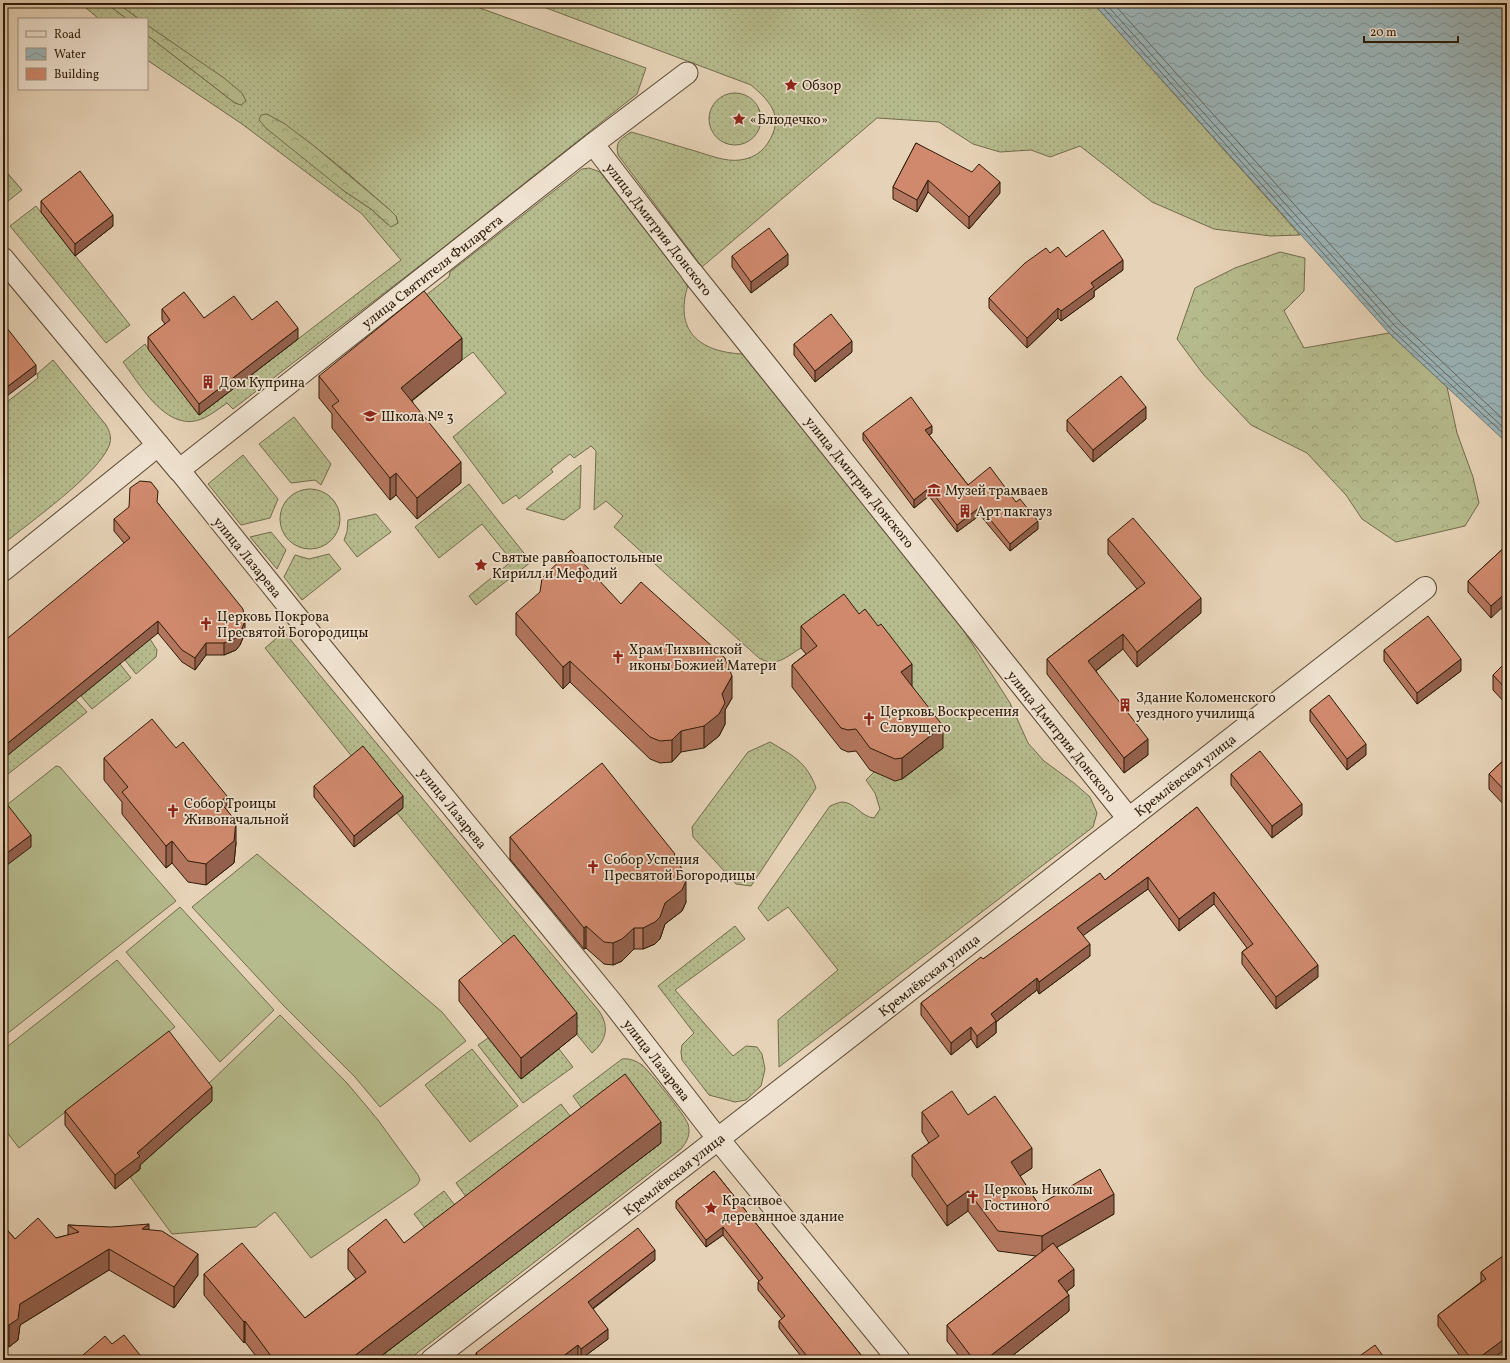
<svg xmlns="http://www.w3.org/2000/svg" width="1510" height="1363" viewBox="0 0 1510 1363" font-family="Vollkorn,serif">
<style>
.grass{fill:url(#grass-dots);stroke:#726b4a;fill-rule:evenodd}
.forest{fill:url(#forest-crowns);stroke:#726b4a}
.garden{fill:#b6bb8d;stroke:#726b4a}
.water{fill:url(#water-waves);stroke:#6f7772}
.lines{fill:none;stroke-linecap:round;stroke-linejoin:round}
.shore{stroke:#646860;stroke-width:1}
.pedestrian-casing{stroke:#5b4933;stroke-width:23}
.minor-casing{stroke:#5b4933;stroke-width:24}
.pedestrian{stroke:#efe2d0;stroke-width:21}
.minor{stroke:#efe2d0;stroke-width:22}
.wall{fill:#b3765e;stroke:#2d1b07}
.shaded-wall{fill:#92604c;stroke:#2d1b07}
.building{fill:#d0896d;stroke:#2d1b07}
.labels{text-anchor:middle;stroke-width:3.5;stroke-linejoin:round;paint-order:stroke}
.poi-label{font-size:14px;fill:#2d1b07;stroke:#efe2d0;text-anchor:start}
.street-label{font-size:14px;fill:#2d1b07;stroke:#efe2d0}
</style>
<defs>
<pattern id="grass-dots" width="8" height="8" patternUnits="userSpaceOnUse"><rect width="8" height="8" fill="#b6bb8d"/><path d="M2 2h.1M6 6h.1" fill="none" stroke="#9da078" stroke-width="1.8" stroke-linecap="round"/></pattern>
<pattern id="forest-crowns" width="20" height="18" patternUnits="userSpaceOnUse"><rect width="20" height="18" fill="#b6bb8d"/><path d="M2 6a3 3 0 1 1 6 0M12 15a3 3 0 1 1 6 0" fill="none" stroke="#9da078"/></pattern>
<pattern id="water-waves" width="16" height="10" patternUnits="userSpaceOnUse"><rect width="16" height="10" fill="#9bb5b9"/><path d="M0 5q4-4 8 0t8 0" fill="none" stroke="#7f9294"/></pattern>
</defs>
<rect width="100%" height="100%" fill="#e6d2b6"/>
<filter id="stains"><feTurbulence type="fractalNoise" baseFrequency=".005" numOctaves="4"/><feColorMatrix values="0 0 0 0 .2 0 0 0 0 .09 0 0 0 0 .02 0 0 0 .5 -.17"/></filter>
<radialGradient id="worn" r=".72"><stop offset=".6" stop-color="#630" stop-opacity="0"/><stop offset="1" stop-color="#630" stop-opacity=".3"/></radialGradient>
<g class="grass">
<path d="M80,3H106L127,19H99Z"/>
<path d="M117,3H466L646,68L637,94L439,251L233,409L227,403C220,408 212,414 204,418C168,435 141,386 123,362L145,344L199,415L401,260L362,214L242,124L147,60V35L235,103L174,44L147,25V19H139ZM267,114C312,141 351,176 390,210L396,216L398,223L387,224L371,209L344,191Z"/>
<path d="M533,3H1093L1300,235L1271,236L1214,229L1152,202L1080,146L1050,157L1031,150L1000,152L973,144L939,122L877,118L702,267L618,155C615,141 620,140 631,132C653,138 674,145 695,151C709,155 725,162 740,160C757,158 767,148 773,133C782,112 765,97 751,85Z"/>
<circle cx="735" cy="119" r="26"/>
<path d="M3,168L22,190L3,205Z"/>
<path d="M589,168L600,172L688,285C674,330 698,352 743,354L964,631L1010,703L1028,743L1044,761L1074,783L1090,797L1097,813L1093,827L779,1067L778,1020L838,970L788,907L768,921L758,908L830,806C833,805 839,802 842,802C855,802 861,817 874,818L880,809L875,793L866,780L879,767L901,694L912,685L801,648C786,657 776,668 759,658L614,527L623,516L606,501L594,510L596,451L591,446L574,458L570,454L551,469L553,472L519,499L516,495L503,504L453,437L506,393L473,352L462,360L416,303L449,277L450,272L582,169Z"/>
<path d="M36,206L130,325L106,343L10,226Z"/>
<path d="M53,360L106,425C110,432 112,438 109,446C98,474 29,523 3,544V405L38,378L37,374Z"/>
<path d="M294,417L331,464L321,485L315,480L291,483L259,444Z"/>
<path d="M243,455L278,499L270,518L241,525L208,484Z"/>
<path d="M581,465L580,508L564,520L526,509Z"/>
<path d="M469,484L531,562L476,605L469,596L512,561L482,524L439,558L415,527Z"/>
<circle cx="310" cy="519" r="30"/>
<path d="M376,514L391,532L357,557L344,540L347,532L348,520Z"/>
<path d="M271,532L286,550L277,569L250,537Z"/>
<path d="M329,554L341,569L302,600L284,577L295,555L309,559Z"/>
<path d="M284,632L599,1011C610,1027 606,1041 592,1053L397,813L403,808L357,763L265,648Z"/>
<path d="M150,639L157,650L156,657L136,674L125,660Z"/>
<path d="M120,664L131,678L92,709L81,696Z"/>
<path d="M76,700L87,712L3,778V759Z"/>
<path d="M770,742C792,755 807,762 816,788L751,886L736,884L693,837L692,827L748,752Z"/>
<path d="M735,926L745,939L675,990L733,1056L746,1046L757,1047L762,1054L765,1069L761,1086L746,1100L735,1102L709,1095L682,1060L681,1052L682,1045L694,1033L658,986Z"/>
<path d="M488,1038L521,1079L559,1049L573,1067L523,1103L478,1045Z"/>
<path d="M472,1049L518,1106L470,1142L425,1085Z"/>
<path d="M622,1059C630,1058 636,1061 642,1065C651,1073 684,1114 688,1124C691,1134 687,1142 681,1149L408,1360H376L661,1143L591,1121L573,1096Z"/>
<path d="M561,1104L580,1129L475,1209L456,1183Z"/>
<path d="M444,1191L464,1217L434,1240L414,1214Z"/>
</g>
<g class="forest">
<path d="M106,3H117L139,19H127Z"/>
<path d="M147,25L224,78L242,93L246,101L241,105L235,103L147,35Z"/>
<path d="M267,114L285,124L314,146L390,210L396,216L398,223L391,227L371,209L344,191L267,129L259,120L261,115Z"/>
<path d="M1280,252L1305,258L1304,291L1284,311L1304,348L1389,333L1447,387L1457,433L1473,477L1479,503L1465,526L1396,542L1362,519L1346,495L1307,453L1251,425L1203,374L1177,339L1195,288L1235,268Z"/>
</g>
<g class="garden">
<path d="M56,766L60,767L176,901L3,1037V868L30,847L3,808Z"/>
<path d="M257,854L442,1012L466,1041L380,1107L355,1077L284,1006L192,907Z"/>
<path d="M180,907L274,1010L220,1062L126,952Z"/>
<path d="M117,960L175,1027L19,1148L3,1127V1050Z"/>
<path d="M280,1015L347,1083L378,1120L418,1175L420,1180L417,1185L311,1258L275,1212L256,1227L172,1234L130,1177L140,1170L137,1167L203,1089Z"/>
</g>
<path class="water" d="M1093,3H1507V443L1389,333Z"/>
<g class="lines">
<g class="shore">
<path d="M1099,3L1392,330L1507,437"/>
<path d="M1105,3L1395,326L1507,431"/>
<path d="M1113,3L1400,322L1507,423"/>
</g>
<g class="pedestrian-casing">
<g id="pedestrian">
<path d="M687,73L593,144L179,470L293,612L614,1005L718,1139"/>
<path d="M593,144L693,274"/>
</g>
</g>
<g class="minor-casing">
<g id="minor">
<path d="M3,259L179,470"/>
<path d="M693,274L1129,819"/>
<path d="M3,570L158,445"/>
<path d="M718,1139L899,1360"/>
<path d="M432,1360L718,1139L1425,588"/>
</g>
</g>
<use href="#pedestrian" class="pedestrian"/>
<use href="#minor" class="minor"/>
</g>
<g class="wall">
<path d="M916,143L1000,193L969,229L928,192L917,212L893,199V187Z"/>
<path d="M41,201L113,226L75,256L41,212Z"/>
<path d="M1050,253L1123,270L1094,291V297L1061,321L1058,318L1027,348L989,308V298Z"/>
<path d="M732,256L788,265L751,293L732,267Z"/>
<path d="M162,309L204,318L252,320L298,339L199,415L148,349V337L165,324L162,320Z"/>
<path d="M794,344L852,352L815,382L794,355Z"/>
<path d="M462,360L412,401L461,483L417,519L396,495L390,500L332,428V414L319,398V376Z"/>
<path d="M1146,419L1093,462L1067,431V420Z"/>
<path d="M863,433H932L929,435L968,485L1016,502L1038,529L1010,551L980,515L957,532L929,496L914,508L863,440Z"/>
<path d="M158,503L245,633L240,645L236,650L224,655H206L195,670L182,662L158,633L124,543L114,531V519Z"/>
<path d="M1108,539L1201,613L1137,667L1123,649L1096,671L1148,755L1124,773L1047,674V659L1137,589L1108,554Z"/>
<path d="M1507,545L1491,618L1468,592V581Z"/>
<path d="M621,604L732,698L725,710V724L719,736L704,748L681,752L672,762L660,763L650,759L570,682L563,689L516,635V613Z"/>
<path d="M801,626L912,685V686L943,748L902,779L895,781L870,770L856,751L848,752L841,749L792,687V665L806,654L801,648Z"/>
<path d="M1384,650L1461,671L1417,704L1384,661Z"/>
<path d="M1507,661V705L1493,690V675Z"/>
<path d="M1310,710L1366,755L1347,770L1310,721Z"/>
<path d="M1507,757V808L1489,789V774Z"/>
<path d="M104,758L227,810L236,843L234,863L206,885L188,882L172,863L166,868L122,814V802L104,780Z"/>
<path d="M1231,774L1302,815L1272,838L1231,785Z"/>
<path d="M314,786L403,808L354,847L314,797Z"/>
<path d="M1197,807L1318,977L1276,1009L1242,964V952L1247,948L1214,904L1179,931L1148,889L1083,935L1090,956L1039,994L1037,990L996,1022V1033L977,1048L971,1039L951,1055L921,1015V1003L983,959L1105,880Z"/>
<path d="M510,837L675,857L686,902L682,911L665,924L660,939L655,944L643,949H634L622,961L613,965L604,964L586,948L584,949L510,859Z"/>
<path d="M459,980L577,1034L521,1079L459,1001Z"/>
<path d="M212,1101L140,1165V1169L115,1189L65,1125V1111Z"/>
<path d="M922,1112L968,1115L1032,1168L1020,1176L1039,1205L1114,1214L1057,1247L1074,1286L1067,1291L1069,1311L1007,1360H962L947,1341V1325L1036,1256L998,1251L968,1211L947,1226L912,1176V1155L929,1143L922,1132Z"/>
<path d="M661,1143L376,1360H259L245,1342L244,1343L204,1295V1274L305,1318L356,1279L348,1269V1249L404,1243Z"/>
<path d="M714,1171L865,1360H804L779,1328V1321L782,1319L758,1290V1282L759,1281L723,1235L706,1247L676,1208V1201Z"/>
<path d="M3,1225L15,1239L56,1238L68,1235V1225L149,1230L198,1275L174,1308L109,1270L20,1325L18,1340L9,1347L3,1346Z"/>
<path d="M1507,1253V1348L1491,1360H1463L1438,1326V1315L1481,1282V1272Z"/>
<path d="M655,1260L593,1309L608,1339L581,1359L578,1355L571,1360H476V1353Z"/>
<path d="M112,1344L144,1360H83V1355Z"/>
</g>
<g class="shaded-wall">
<path d="M928,180V192L917,212V200Z"/>
<path d="M1000,182V193L969,229V217Z"/>
<path d="M113,215V226L75,256V244Z"/>
<path d="M788,254V265L751,293V282Z"/>
<path d="M1123,260V270L1094,291V297L1061,321V311L1091,283Z"/>
<path d="M1058,308V318L1027,348V338Z"/>
<path d="M298,328V339L199,415V404Z"/>
<path d="M462,338V360L401,409V388Z"/>
<path d="M852,341V352L815,382V371Z"/>
<path d="M36,365V374L3,399V390Z"/>
<path d="M1146,407V419L1093,462V450Z"/>
<path d="M932,426V433L925,438V430Z"/>
<path d="M461,462V483L417,519V498Z"/>
<path d="M396,473V495L390,500V478Z"/>
<path d="M929,488V496L914,508V500Z"/>
<path d="M980,507V515L957,532V525Z"/>
<path d="M1038,521V529L1010,551V544Z"/>
<path d="M1507,592V603L1491,618V606Z"/>
<path d="M1201,598V613L1137,667V652Z"/>
<path d="M158,621V633L3,759V747Z"/>
<path d="M245,621V633L240,645L236,650L224,655V643Z"/>
<path d="M1123,634V649L1088,677V661Z"/>
<path d="M206,643V655L195,670V658Z"/>
<path d="M1461,659V671L1417,704V693Z"/>
<path d="M570,661V682L563,689V667Z"/>
<path d="M912,664V685L901,694V672Z"/>
<path d="M732,676V698L725,710V724L719,736L704,748V726Z"/>
<path d="M943,726V748L902,779V758Z"/>
<path d="M681,731V752L672,762V740Z"/>
<path d="M1148,739V755L1124,773V758Z"/>
<path d="M1366,744V755L1347,770V759Z"/>
<path d="M227,796V818L220,802Z"/>
<path d="M403,796V808L354,847V836Z"/>
<path d="M1302,804V815L1272,838V826Z"/>
<path d="M236,821V843L234,863L206,885V864Z"/>
<path d="M31,835V847L3,868V856Z"/>
<path d="M172,841V863L166,868V846Z"/>
<path d="M1148,877V889L1077,940V928Z"/>
<path d="M686,881V902L682,911L665,924L660,939L655,944L643,949V928L665,903Z"/>
<path d="M1214,892V904L1179,931V919Z"/>
<path d="M586,926V948L584,949V928Z"/>
<path d="M634,928V949L622,961L613,965V943Z"/>
<path d="M1090,944V956L1039,994V982Z"/>
<path d="M1318,965V977L1276,1009V997Z"/>
<path d="M1037,978V990L996,1022V1033L977,1048V1036L991,1014Z"/>
<path d="M577,1013V1034L521,1079V1058Z"/>
<path d="M971,1027V1039L951,1055V1043Z"/>
<path d="M212,1087V1101L140,1165V1169L115,1189V1175L137,1153Z"/>
<path d="M661,1122V1143L376,1360H349Z"/>
<path d="M1032,1148V1168L1011,1182V1162Z"/>
<path d="M968,1191V1211L947,1226V1206Z"/>
<path d="M1114,1194V1214L1042,1256V1236Z"/>
<path d="M149,1224V1246L142,1229Z"/>
<path d="M723,1227V1235L706,1247V1240Z"/>
<path d="M109,1249V1270L20,1325L18,1340L9,1347V1325L20,1304Z"/>
<path d="M655,1250V1260L588,1312V1302Z"/>
<path d="M198,1254V1275L174,1308V1287Z"/>
<path d="M1074,1269V1286L1058,1298V1281Z"/>
<path d="M1069,1295V1311L1007,1360H985Z"/>
<path d="M245,1321V1342L244,1343V1322Z"/>
<path d="M608,1329V1339L581,1359V1349Z"/>
<path d="M1507,1337V1348L1491,1360H1476Z"/>
<path d="M578,1345V1355L571,1360H558Z"/>
</g>
<g class="building">
<path d="M916,143L972,172L979,164L1000,182L969,217L928,180L917,200L893,187Z"/>
<path d="M80,171L113,215L75,244L41,201Z"/>
<path d="M769,228L788,254L751,282L732,256Z"/>
<path d="M1103,230L1123,260L1091,283L1094,287L1061,311L1058,308L1027,338L989,298L1025,263L1046,248L1050,253L1058,247L1066,257Z"/>
<path d="M424,291L462,338L401,388L461,462L417,498L396,473L390,478L332,406L339,401L319,376Z"/>
<path d="M184,292L204,318L234,296L252,320L277,301L298,328L199,404L148,337L170,320L162,309Z"/>
<path d="M831,314L852,341L815,371L794,344Z"/>
<path d="M3,323L36,365L3,390Z"/>
<path d="M1121,376L1146,407L1093,450L1067,420Z"/>
<path d="M911,397L932,426L925,430L968,485L990,467L1016,502L1020,499L1038,521L1010,544L980,507L957,525L929,488L914,500L863,433Z"/>
<path d="M140,481L151,482L158,491L157,502L243,609L245,621L240,633L236,638L224,643H206L195,658L182,650L158,621L3,747V642L130,538L114,519L129,507L130,488Z"/>
<path d="M1133,518L1201,598L1137,652L1123,634L1088,661L1148,739L1124,758L1047,659L1145,583L1108,539Z"/>
<path d="M1507,545V592L1491,606L1468,581Z"/>
<path d="M571,550L621,604L641,582L725,658L732,676L722,694L725,703L719,714L704,726L681,731L672,740L660,741L650,737L570,661L563,667L516,613L540,592L542,578Z"/>
<path d="M844,594L859,614L865,609L878,626L881,624L912,664L901,672L943,726L902,758L895,759L870,748L856,729L848,730L841,728L792,665L817,646L801,626Z"/>
<path d="M1428,616L1461,659L1417,693L1384,650Z"/>
<path d="M1507,661V690L1493,675Z"/>
<path d="M1329,695L1366,744L1347,759L1310,710Z"/>
<path d="M152,719L176,748L183,742L227,796L220,802L236,821L234,841L206,864L188,861L172,841L166,846L122,792L128,787L104,758Z"/>
<path d="M363,746L403,796L354,836L314,786Z"/>
<path d="M1260,751L1302,804L1272,826L1231,774Z"/>
<path d="M1507,757V793L1489,774Z"/>
<path d="M602,763L675,854L674,855L686,876V881L682,890L665,903L660,917L655,922L643,928H634L622,939L613,943L604,942L586,926L584,928L510,837Z"/>
<path d="M3,799L31,835L3,856Z"/>
<path d="M1197,807L1318,965L1276,997L1242,952L1253,944L1214,892L1179,919L1148,877L1077,928L1090,944L1039,982L1037,978L991,1014L996,1021L977,1036L971,1027L951,1043L921,1003L981,957L983,959L1100,873L1105,880Z"/>
<path d="M514,935L577,1013L521,1058L459,980Z"/>
<path d="M169,1031L212,1087L137,1153L140,1156L115,1175L65,1111Z"/>
<path d="M625,1074L661,1122L349,1360H274L245,1321L244,1322L204,1274L242,1243L305,1318L366,1272L348,1249L386,1219L404,1243Z"/>
<path d="M952,1091L968,1115L995,1096L1032,1148L1011,1162L1039,1205L1100,1169L1114,1194L1042,1236L998,1231L968,1191L947,1206L912,1155L939,1136L922,1112Z"/>
<path d="M714,1171L865,1360H810L779,1321L785,1316L758,1282L763,1278L723,1227L706,1240L676,1201Z"/>
<path d="M38,1218L56,1238L79,1232L68,1225L111,1227L149,1224L142,1229L162,1231L198,1254L174,1287L109,1249L20,1304L18,1319L9,1325H3V1225L15,1239Z"/>
<path d="M638,1228L655,1250L588,1302L608,1329L581,1349L578,1345L558,1360H481L476,1353Z"/>
<path d="M1053,1243L1074,1269L1058,1281L1069,1295L985,1360H974L947,1325Z"/>
<path d="M1507,1253V1337L1476,1360H1472L1438,1315L1486,1279L1481,1272Z"/>
<path d="M124,1335L144,1360H87L83,1355L105,1336L112,1344Z"/>
<path d="M1375,1345L1386,1360H1354Z"/>
</g>
<defs>
<g id="sight-bare" transform="scale(1.08)"><path d="M0-6L1.8-2.2L6-1.7L2.9 1.2L3.7 5.4L0 3.3L-3.7 5.4L-2.9 1.2L-6-1.7L-1.8-2.2Z" fill="#8f2418" stroke="#efe2d0" stroke-width="2.5" paint-order="stroke"/></g>
<g id="building-bare" transform="scale(1.08)"><path d="M-4-6H4V6H1V3H-1V6H-4ZM-2.5-4.3h1.7v1.8h-1.7ZM.8-4.3h1.7v1.8H.8ZM-2.5-1h1.7V.8h-1.7ZM.8-1h1.7V.8H.8Z" fill="#8f2418" stroke="#efe2d0" stroke-width="2.5" paint-order="stroke"/></g>
<g id="school-bare" transform="scale(1.08)"><path d="M0-5L7-2L0 1L-7-2ZM-4 1L0 2.5L4 1V4Q0 6-4 4Z" fill="#8f2418" stroke="#efe2d0" stroke-width="2.5" paint-order="stroke"/></g>
<g id="museum-bare" transform="scale(1.08)"><path d="M0-6L6-3V-2H-6V-3ZM-5-1h2V3h-2ZM-1-1h2V3h-2ZM3-1h2V3H3ZM-6 4H6V6H-6Z" fill="#8f2418" stroke="#efe2d0" stroke-width="2.5" paint-order="stroke"/></g>
<g id="church-bare" transform="scale(1.08)"><path d="M-1.2-6h2.4v3.5h3.3v2.4h-3.3V6h-2.4V-.1h-3.3v-2.4h3.3Z" fill="#8f2418" stroke="#efe2d0" stroke-width="2.5" paint-order="stroke"/></g>
</defs>
<g fill-rule="evenodd">
<use href="#sight-bare" x="791" y="85"/>
<use href="#sight-bare" x="739" y="119"/>
<use href="#building-bare" x="208" y="382"/>
<use href="#school-bare" x="370" y="416"/>
<use href="#museum-bare" x="934" y="490"/>
<use href="#building-bare" x="965" y="511"/>
<use href="#sight-bare" x="481" y="565"/>
<use href="#church-bare" x="206" y="624"/>
<use href="#church-bare" x="618" y="657"/>
<use href="#building-bare" x="1125" y="705"/>
<use href="#church-bare" x="869" y="719"/>
<use href="#church-bare" x="173" y="811"/>
<use href="#church-bare" x="593" y="867"/>
<use href="#church-bare" x="973" y="1197"/>
<use href="#sight-bare" x="711" y="1208"/>
</g>
<g class="labels">
<g class="poi-label">
<text x="802" y="90">Обзор</text>
<text x="750" y="124">«Блюдечко»</text>
<text x="219" y="387">Дом Куприна</text>
<text x="381" y="421">Школа № 3</text>
<text x="945" y="495">Музей трамваев</text>
<text x="976" y="516">Арт пакгауз</text>
<text x="492" y="562">Святые равноапостольные<tspan x="492" dy="16">Кирилл и Мефодий</tspan></text>
<text x="217" y="621">Церковь Покрова<tspan x="217" dy="16">Пресвятой Богородицы</tspan></text>
<text x="629" y="654">Храм Тихвинской<tspan x="629" dy="16">иконы Божией Матери</tspan></text>
<text x="1136" y="702">Здание Коломенского<tspan x="1136" dy="16">уездного училища</tspan></text>
<text x="880" y="716">Церковь Воскресения<tspan x="880" dy="16">Словущего</tspan></text>
<text x="184" y="808">Собор Троицы<tspan x="184" dy="16">Живоначальной</tspan></text>
<text x="604" y="864">Собор Успения<tspan x="604" dy="16">Пресвятой Богородицы</tspan></text>
<text x="984" y="1194">Церковь Николы<tspan x="984" dy="16">Гостиного</tspan></text>
<text x="722" y="1205">Красивое<tspan x="722" dy="16">деревянное здание</tspan></text>
</g>
<g class="street-label">
<text transform="translate(659 229) rotate(52)" y="5">улица Дмитрия Донского</text>
<text transform="translate(432 271) rotate(-38)" y="5">улица Святителя Филарета</text>
<text transform="translate(860 482) rotate(51)" y="5">улица Дмитрия Донского</text>
<text transform="translate(248 557) rotate(51)" y="5">улица Лазарева</text>
<text transform="translate(1062 736) rotate(51)" y="5">улица Дмитрия Донского</text>
<text transform="translate(1185 775) rotate(-38)" y="5">Кремлёвская улица</text>
<text transform="translate(453 808) rotate(51)" y="5">улица Лазарева</text>
<text transform="translate(929 975) rotate(-38)" y="5">Кремлёвская улица</text>
<text transform="translate(657 1060) rotate(52)" y="5">улица Лазарева</text>
<text transform="translate(674 1174) rotate(-38)" y="5">Кремлёвская улица</text>
</g>
</g>
<rect width="1510" height="1363" fill="none" stroke="#e6d2b6" stroke-width="16"/>
<rect x="4" y="4" width="1502" height="1355" fill="none" stroke="#2d1b07" stroke-width="2"/>
<rect x="8" y="8" width="1494" height="1347" fill="none" stroke="#2d1b07"/>
<rect x="18" y="18" width="130" height="72" fill="#efe2d0" stroke="#a19280"/>
<rect x="26" y="31" width="20" height="6" fill="#efe2d0" stroke="#a19280"/>
<text x="54" y="38" font-size="12" fill="#2d1b07">Road</text>
<rect x="26" y="48" width="20" height="12" fill="url(#water-waves)" stroke="#a19280"/>
<text x="54" y="58" font-size="12" fill="#2d1b07">Water</text>
<rect x="26" y="68" width="20" height="12" fill="#d0896d" stroke="#a19280"/>
<text x="54" y="78" font-size="12" fill="#2d1b07">Building</text>
<path d="M1364 36v6h94v-6" fill="none" stroke="#2d1b07" stroke-width="2"/>
<text x="1370" y="36" font-size="12" fill="#2d1b07" stroke="#efe2d0" stroke-width="3" paint-order="stroke">20 m</text>
<rect width="100%" height="100%" filter="url(#stains)"/>
<rect width="100%" height="100%" fill="url(#worn)"/>
</svg>
